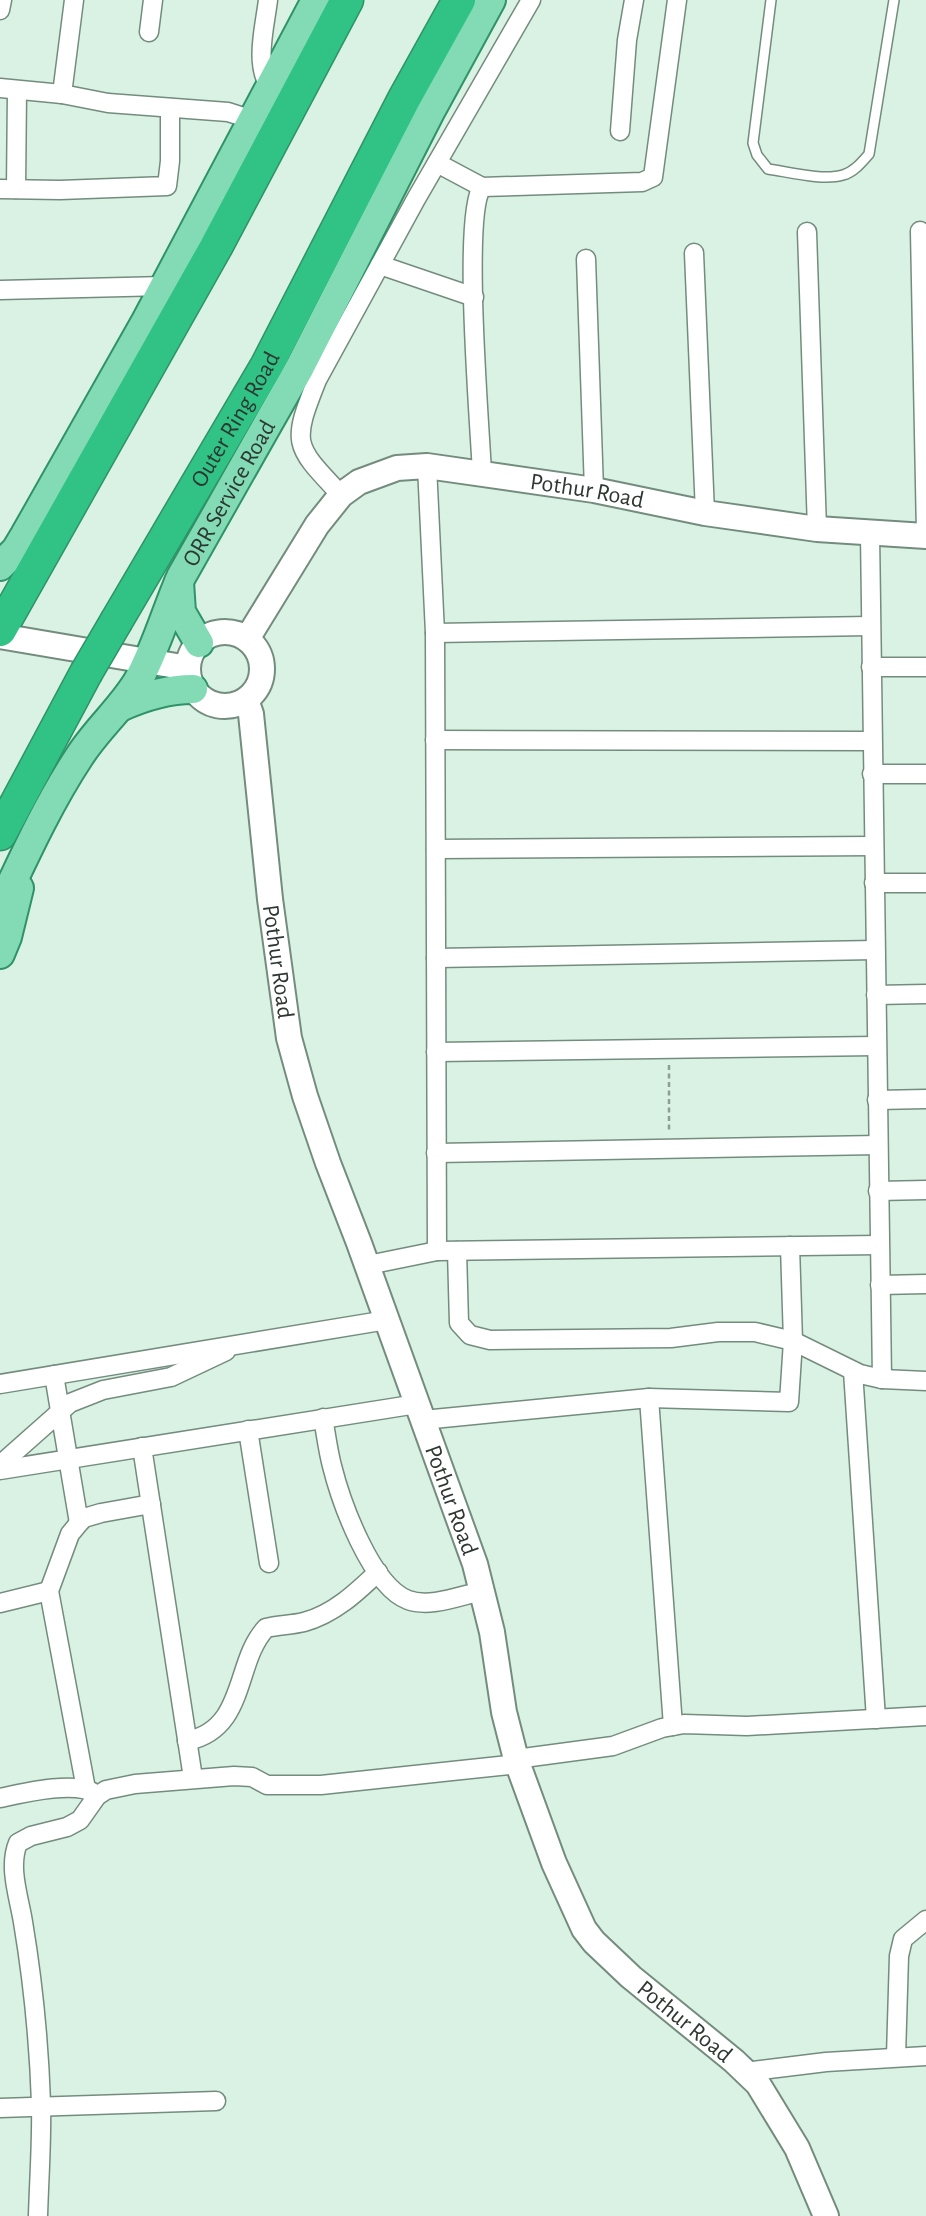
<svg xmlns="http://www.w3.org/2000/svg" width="926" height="2216" viewBox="0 0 926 2216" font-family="'Alegreya Sans',sans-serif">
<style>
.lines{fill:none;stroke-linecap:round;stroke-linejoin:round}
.lane-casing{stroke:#748c7e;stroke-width:12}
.street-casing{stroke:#748c7e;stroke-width:21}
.secondary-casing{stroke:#748c7e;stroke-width:28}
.primary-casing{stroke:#2f9268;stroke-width:32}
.highway-casing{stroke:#2f9268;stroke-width:35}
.path{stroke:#8d9f94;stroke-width:2.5;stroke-dasharray:5 3.5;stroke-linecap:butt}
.lane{stroke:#fff;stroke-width:9}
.street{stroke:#fff;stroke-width:18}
.secondary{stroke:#fff;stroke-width:24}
.primary{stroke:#83dbb6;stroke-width:28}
.highway{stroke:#30c385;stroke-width:32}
.highway-bridge-casing{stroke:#2f9268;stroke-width:35;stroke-linecap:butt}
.highway-bridge{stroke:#30c385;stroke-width:32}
.labels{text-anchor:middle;stroke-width:7;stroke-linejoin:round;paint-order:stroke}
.street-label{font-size:24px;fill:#2e3832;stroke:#e9fef2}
</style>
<rect width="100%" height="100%" fill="#d9f2e3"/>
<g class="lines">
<g class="lane-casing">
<path id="lane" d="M771,0L753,143L757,155L768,169C789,172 823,181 843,175C854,172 862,162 869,154L894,0"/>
</g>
<g class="street-casing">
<g id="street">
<path d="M268,0C265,26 254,64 270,87"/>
<path d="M0,10L2,0"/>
<path d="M149,32L153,0"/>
<path d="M0,88L62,94L108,103L228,112L253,120"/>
<path d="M62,94L74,0"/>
<path d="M620,131L627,40L634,0"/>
<path d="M437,163L482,187L642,182L653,177L677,0"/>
<path d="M482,187C462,216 480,426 482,474"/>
<path d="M0,189L60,190L167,186L170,161V108"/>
<path d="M16,189L17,91"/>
<path d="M920,231L926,534"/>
<path d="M807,232L817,529"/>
<path d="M694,253L705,513"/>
<path d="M586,259L594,490"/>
<path d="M380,265L474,297"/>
<path d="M0,290L165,286"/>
<path d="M427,466L435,633L437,1251"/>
<path d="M341,495C294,445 291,445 317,380L416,199L531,0"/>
<path d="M870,534L882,1379"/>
<path d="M435,633L870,626"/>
<path d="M871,667H926"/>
<path d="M435,740L872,741"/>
<path d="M872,774H926"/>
<path d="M436,849L873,846"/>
<path d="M874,883H926"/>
<path d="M436,958L875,950"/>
<path d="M876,995L926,994"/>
<path d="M436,1052L876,1046"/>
<path d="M877,1100L926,1099"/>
<path d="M436,1153L878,1145"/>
<path d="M878,1191L926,1190"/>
<path d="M457,1251L459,1323L470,1335L490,1340L671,1338L718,1332H755L793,1341L860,1374L882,1379L926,1381"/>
<path d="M368,1265L437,1251L879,1245"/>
<path d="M880,1285L926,1284"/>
<path d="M853,1371L876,1719"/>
<path d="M54,1375L79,1523"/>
<path d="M0,1384L387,1320"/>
<path d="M649,1398L673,1726"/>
<path d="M323,1418C326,1434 328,1451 332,1466C341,1502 371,1586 408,1600C430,1608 459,1596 482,1591"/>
<path d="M423,1420L649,1398L789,1402L793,1341L790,1246"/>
<path d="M248,1430L269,1563"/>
<path d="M142,1447L193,1778"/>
<path d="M0,1465L70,1403L103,1390L171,1377L226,1351"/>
<path d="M0,1470L417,1404"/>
<path d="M0,1603L49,1591"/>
<path d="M187,1741C247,1729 234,1662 266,1628C278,1625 292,1625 304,1622C334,1614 357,1592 378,1572"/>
<path d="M516,1759L613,1746L662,1728L684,1724L747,1726L926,1716"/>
<path d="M86,1789L49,1591L70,1534L79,1523L84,1518L101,1513L151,1504"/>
<path d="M0,1798C23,1793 76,1780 96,1794"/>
<path d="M896,2056L899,1956L903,1939L926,1920"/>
<path d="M745,2072L826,2062L926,2056"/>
<path d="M0,2108L216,2101"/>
<path d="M38,2216C39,2179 42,2141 41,2103C39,2042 33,1982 23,1922C19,1897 8,1867 18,1843L31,1836L67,1827L80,1820L97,1796L106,1790L135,1784L234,1776L252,1777L267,1785H321L518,1764"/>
</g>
</g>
<g class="secondary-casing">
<g id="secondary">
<circle cx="225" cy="669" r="37"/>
<path d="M0,636L188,668"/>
<path id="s1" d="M247,639L317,525L341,495L359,482L397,468L427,466L594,490L705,513L817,529L926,536"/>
<path id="s2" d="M246,700L251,714L270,899L289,1038L305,1096L328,1163L359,1243L475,1564L492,1632L504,1712L516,1759L554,1863L584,1929L594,1942L631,1977L734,2061L758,2084L797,2148L826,2216"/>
</g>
</g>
<g class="primary-casing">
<g id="primary">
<path d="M0,566L16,550L25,535L145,323L316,0"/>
<path d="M179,582L181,612L199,643"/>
<path d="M120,707C144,696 167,689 193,689"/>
<path id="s3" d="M0,908C24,857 48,804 79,757C96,730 122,708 138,681C156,648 166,612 181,577L300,367L431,110L491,0"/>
<path d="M0,954L7,937L19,888"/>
</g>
</g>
<g class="highway-casing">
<g id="highway">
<path id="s4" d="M117,620L267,365L404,99L459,0"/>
<path d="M0,630L216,247L347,0"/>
<path d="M0,834L86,673"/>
</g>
</g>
<path class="path" d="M669,1065V1132"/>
<use href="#lane" class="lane"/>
<use href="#street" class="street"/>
<use href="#secondary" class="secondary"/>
<use href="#primary" class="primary"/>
<use href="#highway" class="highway"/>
<g class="highway-bridge-casing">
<path id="highway-bridge" d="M86,673L117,620"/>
</g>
<use href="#highway-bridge" class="highway-bridge"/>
</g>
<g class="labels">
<g class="street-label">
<text dy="8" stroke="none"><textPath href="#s4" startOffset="233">Outer Ring Road</textPath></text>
<text dy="8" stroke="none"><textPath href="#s1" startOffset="427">Pothur Road</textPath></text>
<text dy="8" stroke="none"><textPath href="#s3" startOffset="476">ORR Service Road</textPath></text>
<text dy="8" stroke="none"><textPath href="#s2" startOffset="264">Pothur Road</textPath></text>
<text dy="8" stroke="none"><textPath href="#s2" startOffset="831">Pothur Road</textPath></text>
<text dy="8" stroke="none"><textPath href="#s2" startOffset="1419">Pothur Road</textPath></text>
</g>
</g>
</svg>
